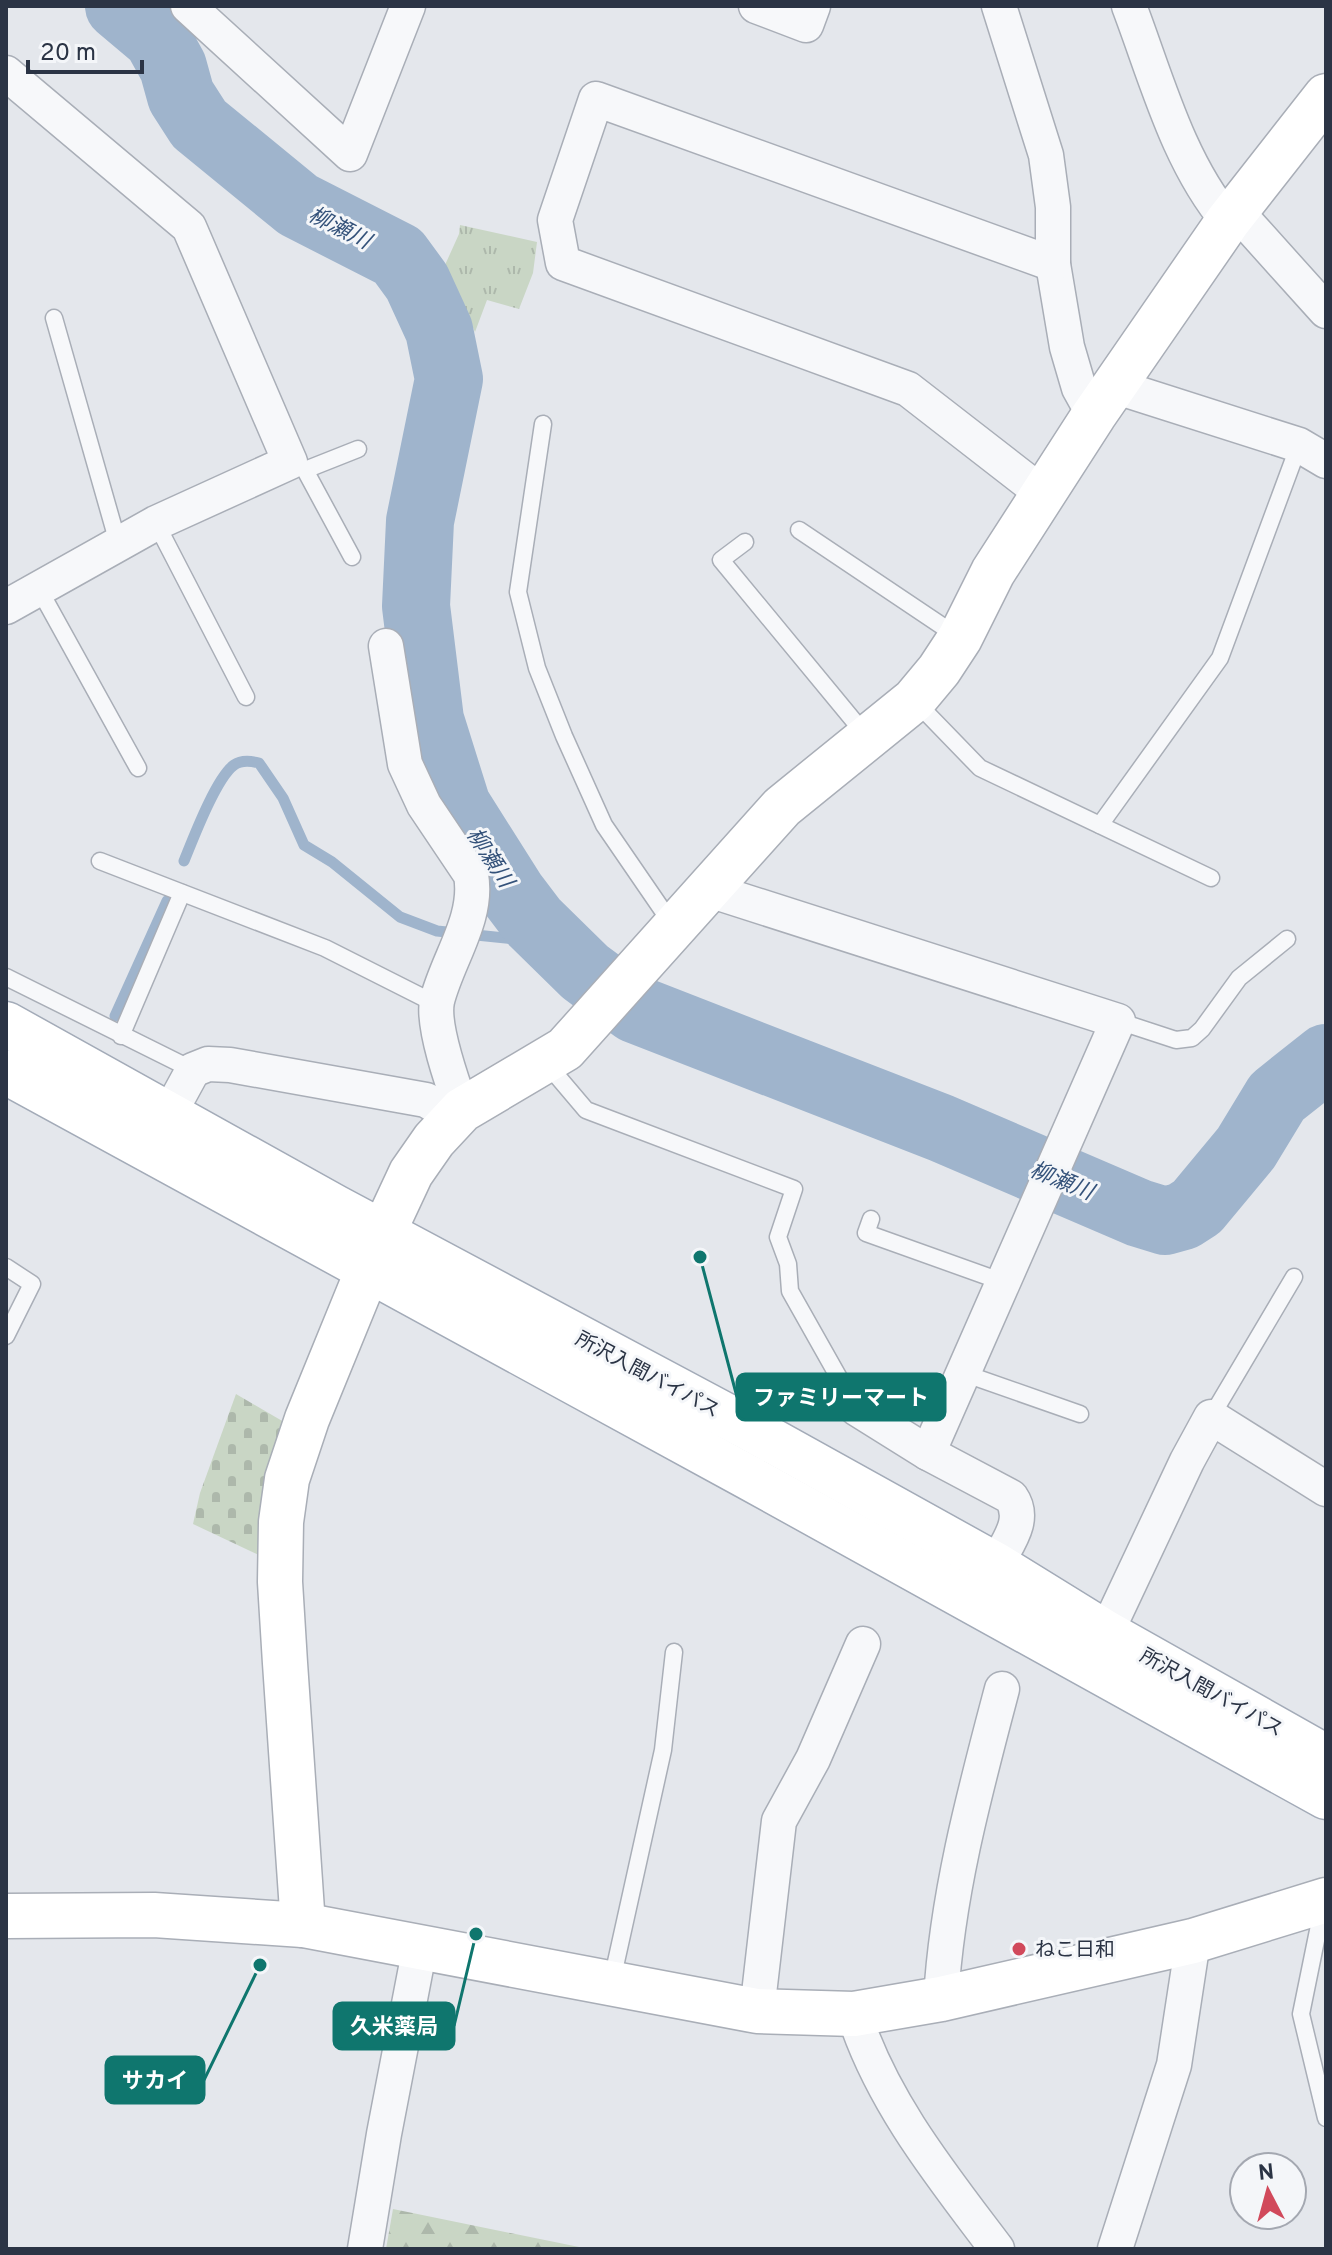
<svg xmlns="http://www.w3.org/2000/svg" width="1332" height="2255" viewBox="0 0 1332 2255" font-family="Overpass,'Noto Sans JP',sans-serif">
<style>
.grass{fill:url(#grass-tufts)}
.forest{fill:url(#forest-firs)}
.cemetery{fill:url(#cemetery-stones)}
.lines{fill:none;stroke-linecap:round;stroke-linejoin:round}
.stream{stroke:#9fb4cc;stroke-width:11}
.river{stroke:#9fb4cc;stroke-width:68}
.lane-casing{stroke:#a9aeb7;stroke-width:19}
.street-casing{stroke:#a9aeb7;stroke-width:37}
.secondary-casing{stroke:#a9aeb7;stroke-width:47}
.primary-casing{stroke:#a3abb8;stroke-width:47}
.lane{stroke:#f7f8fa;stroke-width:16}
.street{stroke:#f7f8fa;stroke-width:34}
.secondary{stroke:#fff;stroke-width:44}
.primary{stroke:#fff;stroke-width:44}
.poi-dot{fill:#d1495b;stroke:#f4f6f9;stroke-width:3}
.labels{text-anchor:middle;stroke-width:6;stroke-linejoin:round;paint-order:stroke}
.street-label{font-size:20px;fill:#2b3445;stroke:#f4f6f9}
.poi-label{font-size:20px;fill:#2b3445;stroke:#f4f6f9;text-anchor:start}
.water-label{font-size:22px;font-style:italic;fill:#34527a;stroke:#f4f6f9}
.leader{fill:none;stroke:#0f766e;stroke-width:3}
.callout-dot{fill:#0f766e;stroke:#f4f6f9;stroke-width:3}
.callout{fill:#0f766e;stroke:#0f766e;stroke-width:3}
.callout-label{font-size:22px;text-anchor:middle;font-weight:bold;fill:#fff}
</style>
<defs>
<pattern id="grass-tufts" width="24" height="20" patternUnits="userSpaceOnUse" patternTransform="scale(2)"><rect width="24" height="20" fill="#c9d6c5"/><path d="M3 7l-1-3M5 7V3M7 7l1-3M15 17l-1-3M17 17v-4M19 17l1-3" fill="none" stroke="#adb8ab"/></pattern>
<pattern id="forest-firs" width="22" height="20" patternUnits="userSpaceOnUse" patternTransform="scale(2)"><rect width="22" height="20" fill="#c9d6c5"/><path d="M5 1l3.5 6h-7zM16 11l3.5 6h-7z" fill="#adb8ab"/></pattern>
<pattern id="cemetery-stones" width="16" height="16" patternUnits="userSpaceOnUse" patternTransform="scale(2)"><rect width="16" height="16" fill="#c9d6c5"/><path d="M2 7V4a2 2 0 0 1 4 0v3zM10 15v-3a2 2 0 0 1 4 0v3z" fill="#adb8ab"/></pattern>
</defs>
<rect width="100%" height="100%" fill="#e4e7ec"/>
<path class="grass" d="M460,225L537,242L533,273L519,309L487,300L475,332L445,265L459,234Z"/>
<path class="forest" d="M393,2209L589,2249H386Z"/>
<path class="cemetery" d="M236,1394L284,1422L261,1556L193,1524L200,1493Z"/>
<g class="lines">
<g class="stream">
<path d="M184,861C193,839 216,778 234,765C241,760 251,761 259,763L283,798L304,845L332,862L400,917L437,931L553,943"/>
<path d="M115,1016L167,901"/>
</g>
<path class="river" d="M119,6L157,38L173,67L181,96L199,124L298,205L398,256L417,282L439,330L449,379L420,521L416,606L430,720L457,806L512,893L534,922L585,972L635,1009L941,1128L1139,1213L1165,1221L1183,1216L1197,1207L1246,1148L1277,1097L1326,1058"/>
<g class="lane-casing">
<g id="lane">
<path d="M54,318L118,543"/>
<path d="M543,424L518,592L537,668L564,736L604,825L674,927"/>
<path d="M290,462L305,470L352,557"/>
<path d="M305,470L358,449"/>
<path d="M156,523L246,697"/>
<path d="M799,530L957,636"/>
<path d="M745,542L721,560L868,738"/>
<path d="M39,589L138,768"/>
<path d="M915,701L980,768L1211,878"/>
<path d="M1100,825L1220,658L1299,445"/>
<path d="M100,861L325,948L436,1004"/>
<path d="M6,977L193,1070"/>
<path d="M1118,1021L1176,1040L1192,1038L1202,1029L1239,978L1287,939"/>
<path d="M121,1036L182,893"/>
<path d="M547,1064L586,1110L794,1189L778,1237L788,1264L790,1291L856,1408"/>
<path d="M871,1219L866,1233L1003,1282"/>
<path d="M6,1267L32,1284L6,1336"/>
<path d="M963,1373L1080,1414"/>
<path d="M1211,1417L1294,1277"/>
<path d="M1323,1906L1301,2014L1326,2118"/>
<path d="M612,1980L663,1750L674,1652"/>
</g>
</g>
<g class="street-casing">
<g id="street">
<path d="M188,6L350,154L408,6"/>
<path d="M756,6L806,25L813,6"/>
<path d="M999,6L1046,155L1053,207V264L1067,347L1079,388L1094,415"/>
<path d="M1129,6C1156,77 1178,162 1228,221"/>
<path d="M6,73L189,227L290,462L156,523L6,607"/>
<path d="M1236,211L1326,311"/>
<path d="M1114,386L1299,445L1326,461"/>
<path d="M1042,493L908,389L563,263L555,220L596,99L1053,264"/>
<path d="M386,646L405,764L424,805L471,875C479,918 447,960 437,1001C432,1026 453,1085 462,1110"/>
<path d="M709,890L1118,1021L928,1453"/>
<path d="M169,1114L193,1070L208,1064L230,1065L426,1100L455,1117"/>
<path d="M856,1408L928,1453L1011,1497C1027,1520 1007,1543 996,1565"/>
<path d="M1106,1633L1187,1461L1211,1417L1326,1489"/>
<path d="M941,1999C947,1894 975,1791 1002,1689"/>
<path d="M757,2011L779,1821L813,1759L863,1644"/>
<path d="M854,2014C882,2102 942,2176 997,2249"/>
<path d="M365,2249L384,2134L420,1947"/>
<path d="M1115,2249L1174,2065L1193,1941"/>
</g>
</g>
<g class="secondary-casing">
<g id="secondary">
<path d="M6,1916L154,1915L303,1925L757,2011L854,2014L941,1999L1193,1941L1326,1900"/>
<path d="M303,1925L285,1663L280,1582L281,1522L287,1479L307,1419L383,1233L411,1173L434,1140L462,1110L565,1049L782,807L914,700L939,670L960,638L993,572L1094,415L1228,221L1326,96"/>
</g>
</g>
<g class="primary-casing">
<g id="primary">
<path d="M6,1024L335,1207L749,1428L996,1565L1106,1633L1326,1757"/>
<path d="M6,1072L746,1476L1326,1797"/>
</g>
</g>
<use href="#lane" class="lane"/>
<use href="#street" class="street"/>
<use href="#secondary" class="secondary"/>
<use href="#primary" class="primary"/>
</g>
<circle class="poi-dot" cx="1019" cy="1949" r="8"/>
<g class="labels">
<g class="street-label">
<text transform="translate(648 1374) rotate(28)" y="7">所沢入間バイパス</text>
<text transform="translate(1212 1692) rotate(29)" y="7">所沢入間バイパス</text>
</g>
<g class="poi-label">
<text x="1035" y="1956">ねこ日和</text>
</g>
<g class="water-label">
<text transform="translate(340 227) rotate(27)" y="8">柳瀬川</text>
<text transform="translate(491 857) rotate(57)" y="8">柳瀬川</text>
<text transform="translate(1062 1180) rotate(22)" y="8">柳瀬川</text>
</g>
</g>
<path class="leader" d="M700 1257L737 1397M476 1934L454 2026M260 1965L204 2080"/>
<g class="callout-dot">
<circle cx="700" cy="1257" r="8"/>
<circle cx="476" cy="1934" r="8"/>
<circle cx="260" cy="1965" r="8"/>
</g>
<g class="callout">
<rect x="737" y="1374" width="208" height="46" rx="8"/>
<rect x="334" y="2003" width="120" height="46" rx="8"/>
<rect x="106" y="2057" width="98" height="46" rx="8"/>
</g>
<g class="callout-label">
<text x="841" y="1405">ファミリーマート</text>
<text x="394" y="2034">久米薬局</text>
<text x="155" y="2088">サカイ</text>
</g>
<rect width="1332" height="2255" fill="none" stroke="#2b3445" stroke-width="16"/>
<g transform="translate(1268 2191) rotate(354)"><circle r="38" fill="#f4f6f9" stroke="#a4a8b1" stroke-width="2"/>
<path d="M0-6L14 30L0 20L-14 30Z" fill="#d1495b"/>
<text y="-12" font-size="22" font-weight="bold" text-anchor="middle" fill="#2b3445">N</text>
</g>
<path d="M28 60v12h114v-12" fill="none" stroke="#2b3445" stroke-width="4"/>
<text x="40" y="60" font-size="24" fill="#2b3445" stroke="#f4f6f9" stroke-width="6" paint-order="stroke">20 m</text>
</svg>
